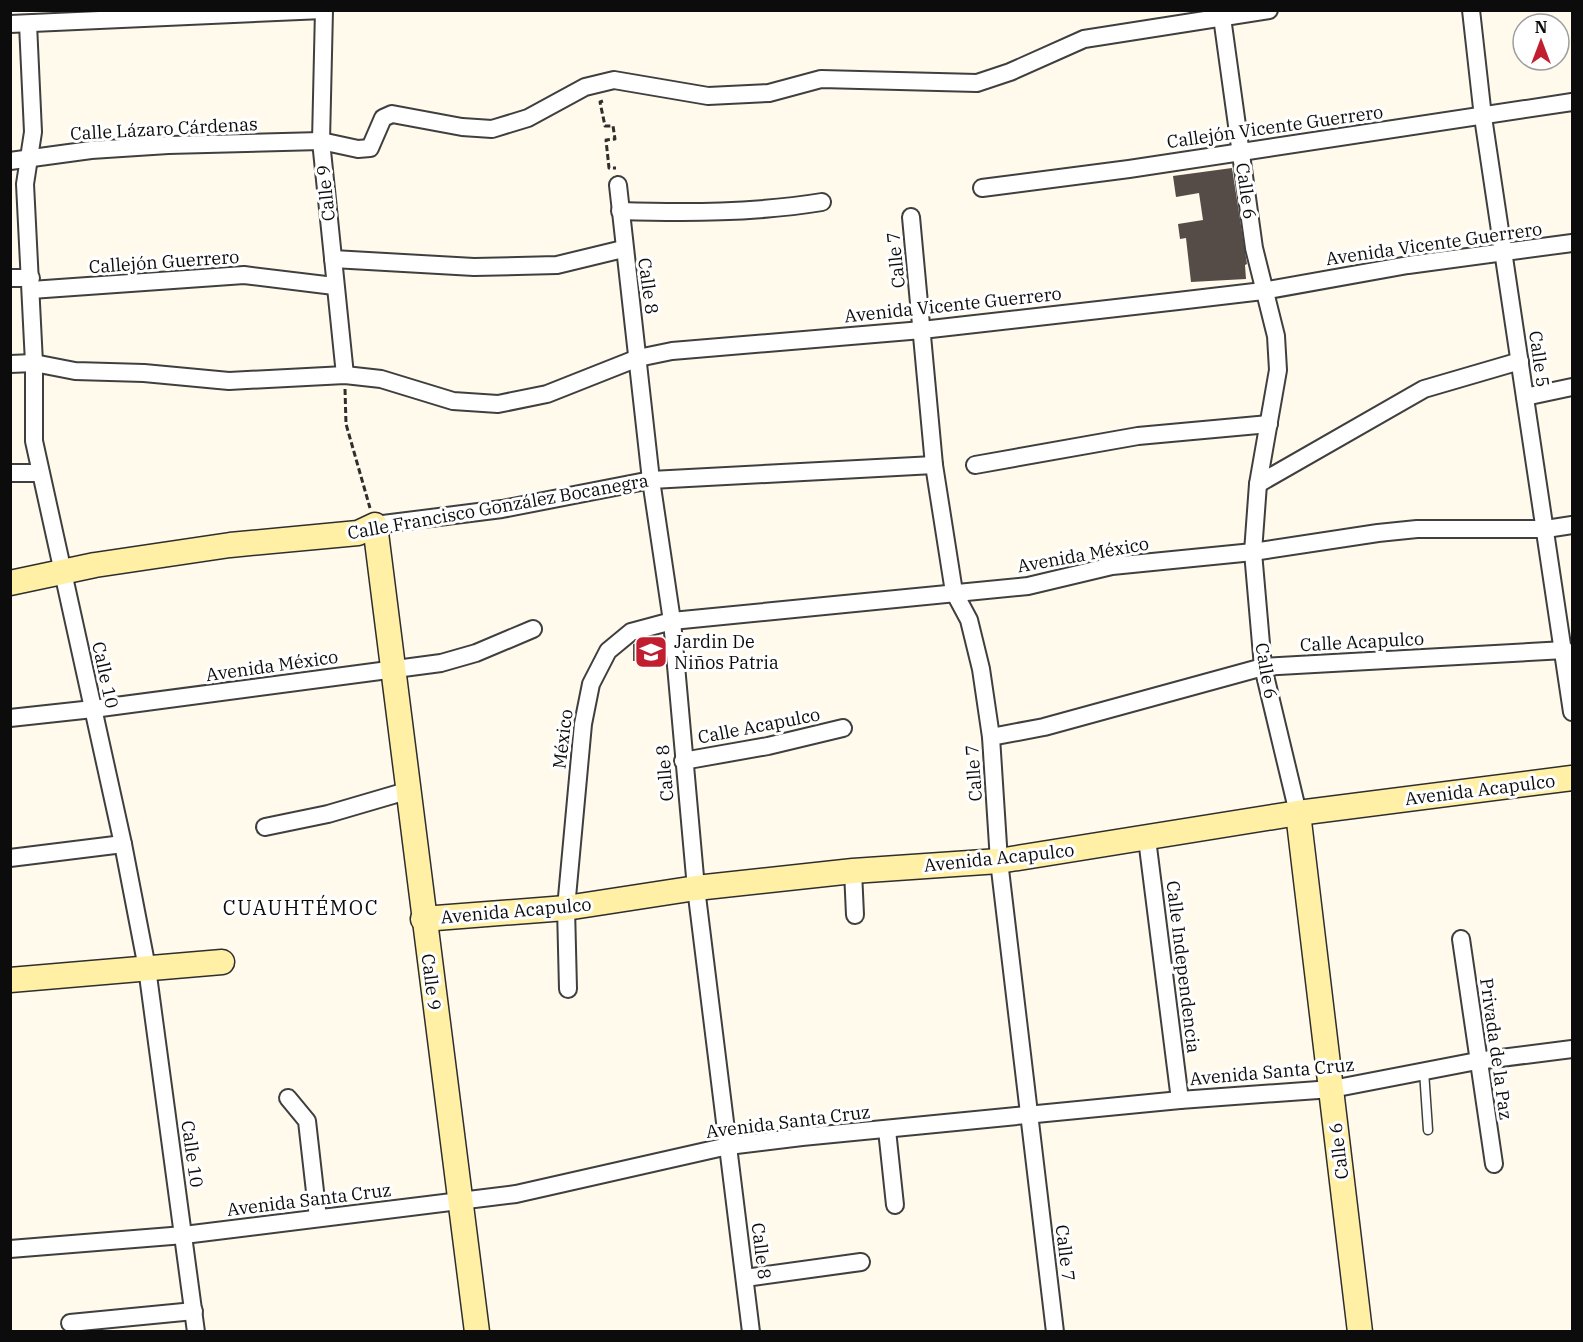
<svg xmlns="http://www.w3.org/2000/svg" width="1583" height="1342" viewBox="0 0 1583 1342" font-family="'IBM Plex Serif',serif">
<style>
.building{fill:#554c48}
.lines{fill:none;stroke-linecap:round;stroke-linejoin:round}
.lane-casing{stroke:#3f3f3f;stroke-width:11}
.street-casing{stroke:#3f3f3f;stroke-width:20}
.secondary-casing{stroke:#2e2e2e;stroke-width:27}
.path{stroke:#2e2e2e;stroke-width:3;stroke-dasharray:6 3;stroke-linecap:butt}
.lane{stroke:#fff;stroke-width:8}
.street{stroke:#fff;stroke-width:16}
.secondary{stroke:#fff0a6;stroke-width:24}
.labels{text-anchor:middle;stroke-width:6;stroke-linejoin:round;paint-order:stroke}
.street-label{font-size:18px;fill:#0c0c0c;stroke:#fff}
.poi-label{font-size:18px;fill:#0c0c0c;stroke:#fff;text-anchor:start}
.neighbourhood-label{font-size:20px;letter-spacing:1.5px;fill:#0c0c0c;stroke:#fff}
</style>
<rect width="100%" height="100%" fill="#fffaeb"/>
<g class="building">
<path d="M1232,168L1247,264L1245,265L1246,279L1191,282L1186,238L1180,239L1178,224L1203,220L1199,193L1176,197L1173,176Z"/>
<path d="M663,637L665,661H633V644Z"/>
</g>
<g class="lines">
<g class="lane-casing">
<path id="lane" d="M1424,1071L1428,1130"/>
</g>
<g class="street-casing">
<g id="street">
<path d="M324,10L321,141L345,375"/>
<path d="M1221,10L1254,248L1276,336L1278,370L1258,484L1253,552L1263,667L1298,813"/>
<path d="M1471,10L1483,117L1572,712"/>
<path d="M10,24L323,10"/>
<path d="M28,24L33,132L25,184L34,363V441L123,844L147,968L196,1332"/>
<path d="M10,161L91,150L168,145L321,141L358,149L370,148L383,118L392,114L462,127L492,129L528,118L585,87L614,80L708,96L769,93L821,79L977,83L1010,72L1084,39L1269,10"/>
<path d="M618,185L651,480L672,621L696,888L751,1332"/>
<path d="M982,188L1129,169L1572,102"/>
<path d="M620,211C688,213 754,213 822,202"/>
<path d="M911,217L934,465L954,592L969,620L981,669L991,737L999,861L1055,1332"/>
<path d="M333,259L474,267L557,265L623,249"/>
<path d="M10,278H31"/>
<path d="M31,290L244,275L334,286"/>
<path d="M10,364L34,363L75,371L144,373L229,381L345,375L381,379L453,401L498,404L547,394L638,358L672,351L922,330L1178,301L1263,291L1408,265L1572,243"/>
<path d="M1525,397L1572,387"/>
<path d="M975,465L1138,436L1269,424"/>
<path d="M10,473H39"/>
<path d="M1258,484L1424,389L1520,361"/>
<path d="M375,525L502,509L651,480L934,465"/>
<path d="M10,718L93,709L441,663L476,653L533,629"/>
<path d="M991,737L1044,727L1263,667L1565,650"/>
<path d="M683,761L768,746L843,728"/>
<path d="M265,827L328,814L410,790"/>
<path d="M1147,839L1180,1100"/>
<path d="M10,858L123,844"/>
<path d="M853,871L855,915"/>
<path d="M1461,939L1494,1164"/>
<path d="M568,989L566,908L583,724L591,684L608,651L631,632L672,621L1028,586L1112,566L1253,552L1378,533L1417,529H1546L1572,525"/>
<path d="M288,1098L307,1121L318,1218"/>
<path d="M887,1130L895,1205"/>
<path d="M10,1249L184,1235L516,1194L728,1146L802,1137L1180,1100L1332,1089L1477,1061L1572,1049"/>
<path d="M745,1278L861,1262"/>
<path d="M70,1323L194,1311"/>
</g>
</g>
<g class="secondary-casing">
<g id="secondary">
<path d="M10,583L95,565L230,545L358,533L375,525L477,1332"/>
<path d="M1298,813L1360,1332"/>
<path d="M423,919L566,908L696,888L853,871L999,861L1298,813L1572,778"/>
<path d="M10,980L222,962"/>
</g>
</g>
<g class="path">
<path d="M603,101L600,102L605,126H613L615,139L606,140L609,168H616"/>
<path d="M345,389L346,424L370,508"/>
</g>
<use href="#lane" class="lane"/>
<use href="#street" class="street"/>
<use href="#secondary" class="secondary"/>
</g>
<defs>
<g id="school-square" transform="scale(1.725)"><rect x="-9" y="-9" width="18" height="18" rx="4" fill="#c11e30" stroke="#fff"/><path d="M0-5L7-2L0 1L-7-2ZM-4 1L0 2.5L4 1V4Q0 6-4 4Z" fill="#fff"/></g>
</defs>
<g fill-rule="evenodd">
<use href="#school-square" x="651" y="652"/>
</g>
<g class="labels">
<g class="street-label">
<text transform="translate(1275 127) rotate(-8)" y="6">Callejón Vicente Guerrero</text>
<text transform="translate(164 129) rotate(-3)" y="6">Calle Lázaro Cárdenas</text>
<text transform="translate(1246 191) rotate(82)" y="6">Calle 6</text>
<text transform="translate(326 193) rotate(-96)" y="6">Calle 9</text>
<text transform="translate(1434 244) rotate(-8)" y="6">Avenida Vicente Guerrero</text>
<text transform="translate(896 260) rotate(-96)" y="6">Calle 7</text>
<text transform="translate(164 262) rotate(-4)" y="6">Callejón Guerrero</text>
<text transform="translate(648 286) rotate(82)" y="6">Calle 8</text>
<text transform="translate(953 305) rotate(-6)" y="6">Avenida Vicente Guerrero</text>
<text transform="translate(1539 359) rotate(82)" y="6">Calle 5</text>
<text transform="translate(498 507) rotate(-10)" y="6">Calle Francisco González Bocanegra</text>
<text transform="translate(1083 555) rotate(-10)" y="6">Avenida México</text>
<text transform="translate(1362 642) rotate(-3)" y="6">Calle Acapulco</text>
<text transform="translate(272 666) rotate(-8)" y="6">Avenida México</text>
<text transform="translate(1266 671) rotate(80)" y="6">Calle 6</text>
<text transform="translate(105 675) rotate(78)" y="6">Calle 10</text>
<text transform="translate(759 726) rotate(-11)" y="6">Calle Acapulco</text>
<text transform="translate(563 739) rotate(-83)" y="6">México</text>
<text transform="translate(665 773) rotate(-95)" y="6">Calle 8</text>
<text transform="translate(974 773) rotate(-94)" y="6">Calle 7</text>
<text transform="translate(1480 790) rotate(-7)" y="6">Avenida Acapulco</text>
<text transform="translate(999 858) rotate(-6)" y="6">Avenida Acapulco</text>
<text transform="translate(516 911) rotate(-5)" y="6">Avenida Acapulco</text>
<text transform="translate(1183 967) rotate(83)" y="6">Calle Independencia</text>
<text transform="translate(431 982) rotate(83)" y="6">Calle 9</text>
<text transform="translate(1496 1049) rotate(82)" y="6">Privada de la Paz</text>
<text transform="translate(1272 1072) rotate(-5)" y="6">Avenida Santa Cruz</text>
<text transform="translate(788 1122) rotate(-7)" y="6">Avenida Santa Cruz</text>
<text transform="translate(1339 1151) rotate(-97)" y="6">Calle 6</text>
<text transform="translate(192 1154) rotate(82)" y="6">Calle 10</text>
<text transform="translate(309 1200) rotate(-7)" y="6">Avenida Santa Cruz</text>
<text transform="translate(761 1251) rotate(83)" y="6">Calle 8</text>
<text transform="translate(1065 1253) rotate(83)" y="6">Calle 7</text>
</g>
<g class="poi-label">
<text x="674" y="648">Jardin De<tspan x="674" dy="21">Niños Patria</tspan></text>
</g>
<g class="neighbourhood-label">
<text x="301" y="915">CUAUHTÉMOC</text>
</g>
</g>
<rect width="1583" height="1342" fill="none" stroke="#0c0c0c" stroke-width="24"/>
<g transform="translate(1541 42)"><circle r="28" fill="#ffffff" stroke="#9e9e9e" stroke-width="1.5"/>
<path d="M0-4.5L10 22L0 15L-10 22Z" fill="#c11e30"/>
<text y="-9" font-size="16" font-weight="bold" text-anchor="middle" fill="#0c0c0c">N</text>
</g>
</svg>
